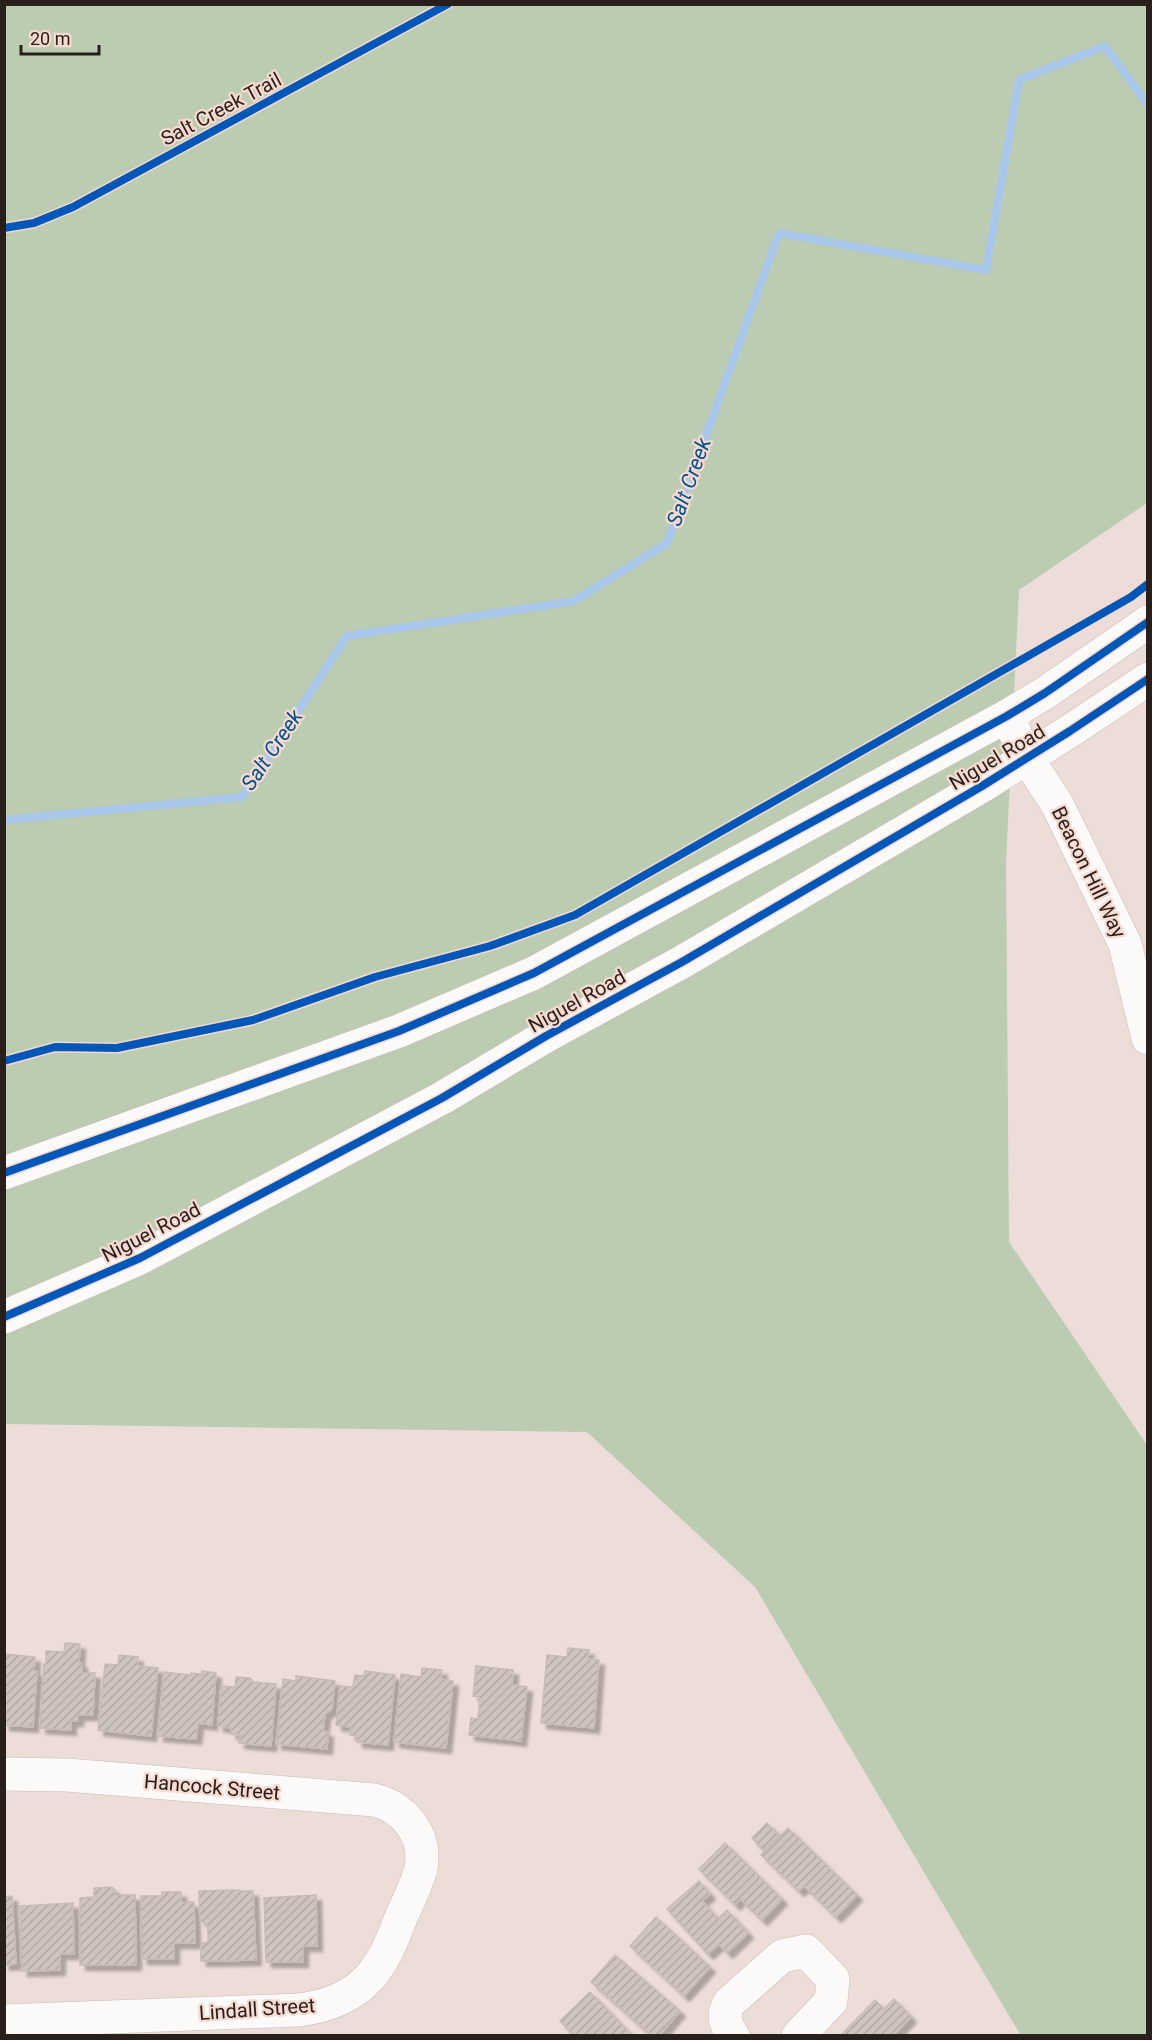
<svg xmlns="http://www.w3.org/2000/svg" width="1152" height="2040" viewBox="0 0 1152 2040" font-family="Roboto,sans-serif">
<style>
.green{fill:#bbccb2}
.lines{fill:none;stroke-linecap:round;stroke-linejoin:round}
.stream{stroke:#a9c7ea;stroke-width:8}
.building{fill:url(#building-hatch);stroke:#c8bbb7;stroke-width:1.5;filter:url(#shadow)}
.minor-casing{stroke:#c8bbb7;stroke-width:34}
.major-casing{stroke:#c8bbb7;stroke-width:34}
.minor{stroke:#fcfaf9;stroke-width:33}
.major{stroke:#fcfaf9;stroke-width:33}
.cycleway-casing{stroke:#f6d9cf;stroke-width:11}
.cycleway{stroke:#0057b8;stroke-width:8}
.labels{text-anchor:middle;stroke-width:4.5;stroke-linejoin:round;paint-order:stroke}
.street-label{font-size:20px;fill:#281e1a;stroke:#f6d9cf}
.water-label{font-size:21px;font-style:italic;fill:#02518e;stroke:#f6d9cf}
</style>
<defs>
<pattern id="building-hatch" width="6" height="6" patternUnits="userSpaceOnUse" patternTransform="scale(1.5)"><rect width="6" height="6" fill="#d0c4bf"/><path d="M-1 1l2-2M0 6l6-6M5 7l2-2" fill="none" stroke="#b3a8a4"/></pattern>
<filter id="shadow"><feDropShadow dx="5.5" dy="5.5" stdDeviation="1.5" flood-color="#0004"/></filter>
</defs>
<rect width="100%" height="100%" fill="#edddd8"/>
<path class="green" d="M5,5H1147V503L1019,590L1006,863L1009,1242L1147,1445V2035L1020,2034L755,1587L587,1432L5,1424Z"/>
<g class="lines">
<path class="stream" d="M4,820L242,797L347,636L574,601L667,543L779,233L986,270L1019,80L1105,46L1148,105"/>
</g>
<g class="building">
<path d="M65,1643L80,1644L79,1663H82V1673H95L93,1715H78V1721H71V1730L40,1728L44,1664H46V1651L64,1652Z"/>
<path d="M568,1648L589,1650L588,1659L599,1660L594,1728L541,1723L547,1655L567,1657Z"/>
<path d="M4,1654L35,1657L34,1671H37L33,1727L4,1725Z"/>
<path d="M119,1655L138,1657V1666L158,1668L151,1736L98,1730L105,1664L118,1665Z"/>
<path d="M476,1666L513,1670L512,1685L527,1687L521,1741L469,1735L471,1718L478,1719L480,1697L473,1696Z"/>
<path d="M422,1668L442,1670L441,1679L453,1681L446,1748L394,1742L401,1674L421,1677Z"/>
<path d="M202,1671L216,1673L212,1725L198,1723L196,1739L158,1736L164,1672L191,1675V1673L202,1674Z"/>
<path d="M365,1671L395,1675L388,1745L357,1742V1736L350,1735L351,1727L336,1725L340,1686L353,1687L355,1675L364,1676Z"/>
<path d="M296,1676L335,1681L332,1709L325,1714L323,1731L328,1732L327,1749L276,1744L283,1679L296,1681Z"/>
<path d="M236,1677L250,1678L253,1682L276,1684L271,1746L239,1743L240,1735L231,1734V1728L218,1726L221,1686L235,1687Z"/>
<path d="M767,1823L779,1835L763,1850L752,1838Z"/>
<path d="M788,1828L857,1895L836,1917L804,1886L799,1891L761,1855Z"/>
<path d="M725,1843L782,1899L762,1920L740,1899L735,1905L699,1869Z"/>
<path d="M699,1881L710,1894L702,1901L718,1919L727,1910L748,1933L727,1953L719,1944L708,1954L667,1909Z"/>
<path d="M112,1887L115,1890V1895H135L136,1965H80V1898L94,1897V1888Z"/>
<path d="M239,1890V1891H253L256,1960L201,1961V1943L208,1942V1926L200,1920L199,1891Z"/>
<path d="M162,1892H181V1902H194L195,1943H174V1959H142L141,1896H162Z"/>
<path d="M316,1895L317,1946H303V1962H266L264,1898Z"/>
<path d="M12,1896L16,1964L4,1965V1897Z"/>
<path d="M73,1903L74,1954H60V1970L22,1971L20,1906Z"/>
<path d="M656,1917L710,1967L684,1996L630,1946Z"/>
<path d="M615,1955L680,2011L659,2036H652L591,1982Z"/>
<path d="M590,1992L633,2036H574L560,2021Z"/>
<path d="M894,1999L911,2017L893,2036H840L875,2000L884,2009Z"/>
</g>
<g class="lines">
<g class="minor-casing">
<g id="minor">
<path d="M1007,716L1027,758L1057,804L1125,944L1148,1038"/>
<path d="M4,1774L67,1775L374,1800C404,1807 427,1835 421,1868C417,1884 409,1900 402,1915C393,1938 385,1961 368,1979C349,1999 324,2007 298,2010L4,2021"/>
<path d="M733,2036C725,2024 722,2015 729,2003L782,1956L806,1951L833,1979L831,2001L798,2036"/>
</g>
</g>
<g class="major-casing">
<g id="major">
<path d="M4,1173L399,1031L534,973L1007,716L1045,693L1148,622"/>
<path d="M4,1317L140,1258L442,1098L546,1036L682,962L982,786L1070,731L1148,679"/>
</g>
</g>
<use href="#minor" class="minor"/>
<use href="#major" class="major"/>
<g class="cycleway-casing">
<g id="cycleway">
<path d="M4,228L34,223L73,207L448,4"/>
<path d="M4,1061L55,1047L117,1048L253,1020L375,977L490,946L575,915L1131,597L1148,584"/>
<path d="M4,1173L399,1031L534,973L1007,716L1045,693L1148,622"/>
<path d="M4,1317L140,1258L442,1098L546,1036L682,962L982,786L1070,731L1148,679"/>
</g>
</g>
<use href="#cycleway" class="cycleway"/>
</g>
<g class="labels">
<g class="street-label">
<text transform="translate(221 109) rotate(-28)" y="7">Salt Creek Trail</text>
<text transform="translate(997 757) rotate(-31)" y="7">Niguel Road</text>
<text transform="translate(1089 872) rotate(64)" y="7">Beacon Hill Way</text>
<text transform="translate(577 1001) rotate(-29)" y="7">Niguel Road</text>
<text transform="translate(151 1232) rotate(-27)" y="7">Niguel Road</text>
<text transform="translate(212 1787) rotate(5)" y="7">Hancock Street</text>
<text transform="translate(257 2009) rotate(-4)" y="7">Lindall Street</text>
</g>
<g class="water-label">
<text transform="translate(689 482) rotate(-70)" y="7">Salt Creek</text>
<text transform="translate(272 750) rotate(-56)" y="7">Salt Creek</text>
</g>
</g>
<rect width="1152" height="2040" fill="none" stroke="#281e1a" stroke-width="12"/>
<path d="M21 45v9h78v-9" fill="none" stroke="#281e1a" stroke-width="3"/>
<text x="30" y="45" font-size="18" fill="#281e1a" stroke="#f6d9cf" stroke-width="4.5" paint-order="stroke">20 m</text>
</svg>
